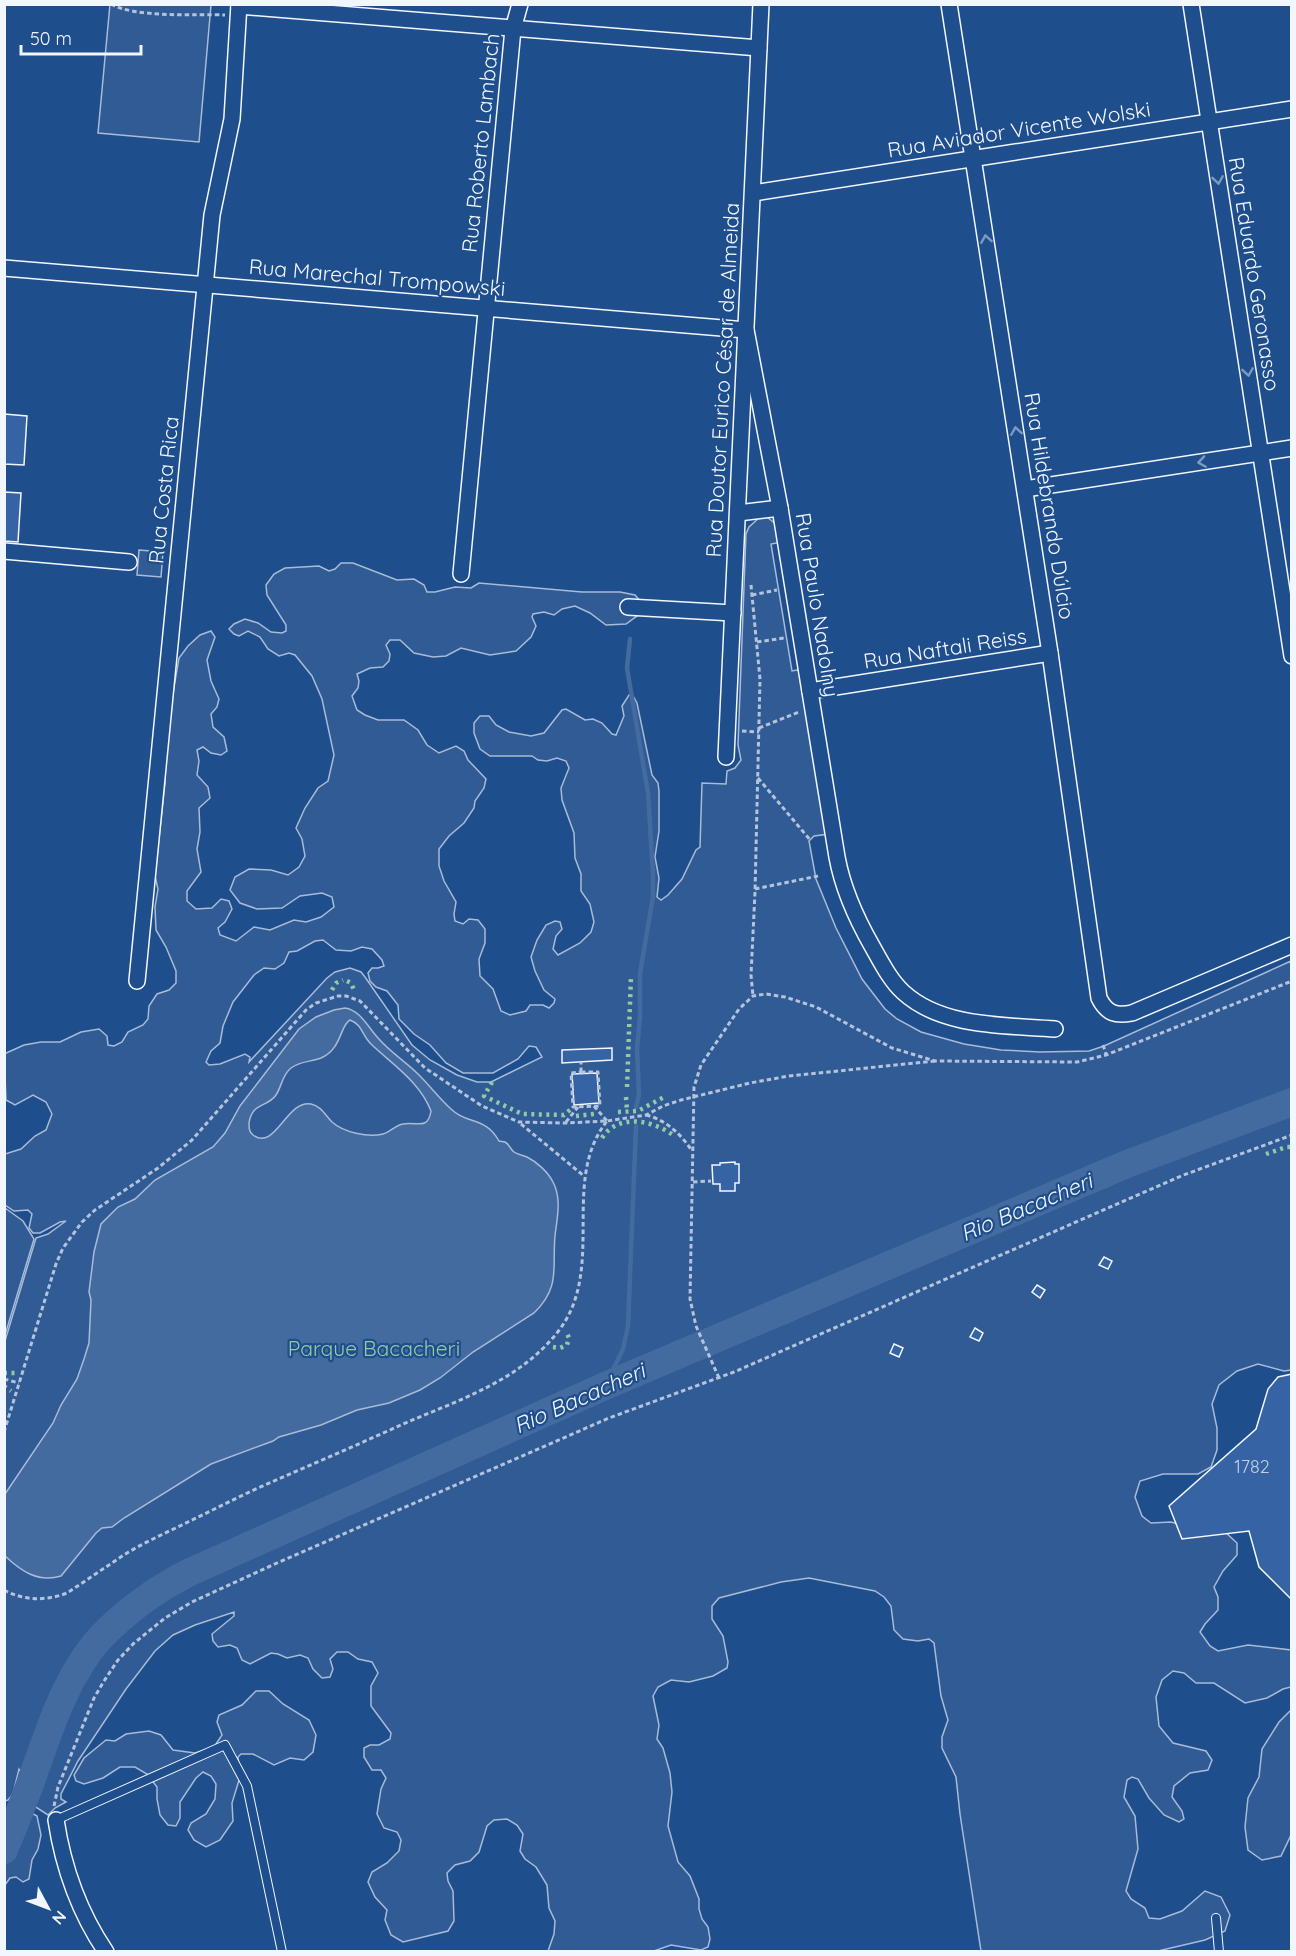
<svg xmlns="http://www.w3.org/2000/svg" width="1296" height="1956" viewBox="0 0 1296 1956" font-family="Quicksand,sans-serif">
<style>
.built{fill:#305b95;stroke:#a8bbd7;stroke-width:1.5;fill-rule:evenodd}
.water{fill:#446ba0;stroke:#a8bbd7;stroke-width:1.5;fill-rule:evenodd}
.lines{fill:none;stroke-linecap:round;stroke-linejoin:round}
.stream{stroke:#446ba0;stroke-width:4.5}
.river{stroke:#446ba0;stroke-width:28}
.building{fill:#3563a3;stroke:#f2f6ff;stroke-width:1.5}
.lane-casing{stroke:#f2f6ff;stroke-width:10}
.street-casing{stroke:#f2f6ff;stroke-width:18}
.path{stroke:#b3c4dc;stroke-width:3;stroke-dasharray:4.5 3;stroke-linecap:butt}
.lane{stroke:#1f4e8c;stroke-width:8}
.street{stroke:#1f4e8c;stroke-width:15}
.hedge{stroke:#97c8a6;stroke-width:4.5;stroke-dasharray:3 4.5;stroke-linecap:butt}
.oneway{stroke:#7e9ac0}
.labels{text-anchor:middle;stroke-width:4.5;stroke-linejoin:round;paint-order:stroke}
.number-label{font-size:18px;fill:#c3d1e8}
.street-label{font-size:21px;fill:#f2f6ff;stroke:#1f4e8c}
.park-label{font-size:21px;fill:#97c8a6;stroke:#1f4e8c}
.water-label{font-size:22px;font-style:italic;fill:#f2f6ff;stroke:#1f4e8c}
</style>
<rect width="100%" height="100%" fill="#1f4e8c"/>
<g class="built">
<path d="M110,4L211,5L199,142L98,133Z"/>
<path d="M760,517H767L778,526L782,542L771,544L792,671L803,669L829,834L814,836L809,841L816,879L836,928L862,979L885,1009L897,1019L921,1032L964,1044L1001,1050L1040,1052L1089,1051L1104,1046L1291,961V1370L1284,1371L1258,1364L1237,1371L1219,1385L1212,1404L1217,1428V1450L1211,1467L1198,1474H1163L1140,1481L1135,1497L1142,1516L1151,1523L1171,1522L1197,1529L1224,1531L1237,1543V1555L1223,1571L1214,1587L1218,1597V1610L1205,1624L1200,1632L1210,1646L1218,1651L1248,1645L1291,1650V1687L1283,1689L1267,1698L1245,1703L1214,1683H1196L1184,1673L1173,1671L1162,1680L1156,1697L1159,1726L1173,1743L1206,1751L1212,1760L1208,1770L1190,1773L1174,1786L1172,1797L1182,1811L1184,1819L1179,1822L1164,1815L1149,1798L1138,1779L1132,1777L1127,1780L1124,1797L1135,1816L1138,1849L1126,1891L1131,1899L1145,1908L1149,1918L1160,1919L1182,1911L1205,1891L1221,1897L1230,1915L1225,1931L1205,1940L1158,1951H981L960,1814L956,1777L942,1748V1737L948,1720L941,1696L934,1643L929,1639L918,1641L903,1639L894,1630L891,1606L884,1597L875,1591L809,1578L781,1582L719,1598L712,1606V1619L723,1636L728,1662L727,1668L713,1676L689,1682L671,1680L658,1687L653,1696L659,1725L657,1739L663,1748L670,1773L672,1792L668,1826L678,1862L690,1876L699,1899V1909L702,1919L708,1927L710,1939L708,1947L701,1950L671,1945L654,1951H548L554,1934L555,1921L549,1908L547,1885L536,1867L525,1859L520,1851L523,1834L517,1825L507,1819L494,1820L487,1826L479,1852L470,1861L455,1865L447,1873L448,1881L453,1891L454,1921L448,1931L403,1942L391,1935L385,1920L387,1910L375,1897L368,1882L372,1872L387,1863L399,1851L401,1840L397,1832L384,1828L377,1814L381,1789L386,1778L381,1770H372L364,1757V1748L370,1745H379L390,1739L391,1733L371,1706V1686L378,1673L372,1662L358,1659L348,1652H337L330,1659L333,1669L330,1677L322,1678L313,1669L308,1658L300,1655L287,1658L278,1654L271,1653L250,1664L242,1660L237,1648L230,1645L218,1647L213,1641L212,1634L234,1616V1612L195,1625L173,1635L155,1651L126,1689L78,1761L61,1794V1799L66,1802L55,1808L48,1815L14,1793L21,1772L19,1769L13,1794L8,1800L5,1801V1341L36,1238L48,1234L66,1221L60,1222L40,1233H33L29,1228L32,1214L28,1210L14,1211L5,1205V1154L21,1149L35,1136L46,1130L52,1114L46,1102L33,1095L15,1105L6,1100L4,1054L24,1045L41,1042H60L81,1032L99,1029L107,1036L108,1045L114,1046L122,1042L128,1032L143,1025L148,1019L149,1006L157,994L169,990L176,983V971L166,947L156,930L155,907L158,889L155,876L165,783L167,728L179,658L188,646L200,635L211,631L215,637L207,660L211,681L219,699L217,707L211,714L213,727L224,737L227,751L221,755L211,753L203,747L197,750L199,761L197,775L208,787L210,798L199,808L200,832L197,849L201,872L187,891V901L196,909L212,908L221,899L229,901L232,909L225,922L218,928L220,935L236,941L254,927L270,930L294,920L306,922L321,917L334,907L332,897L322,893L300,896L282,908L257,909L240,903L230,890L235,877L249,869L271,870L288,875L299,867L305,856L302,839L296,828L305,808L318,788L328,781L334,755L322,699L312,676L295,655L289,653L279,656L268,649L260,637L248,631L239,636L234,634L229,629L234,624L245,619L258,623L271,632L282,633L286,631V625L267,595L266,585L274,574L285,568L319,566L329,571L335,569L341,563H353L397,580L414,579L424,585L427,592H435L455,587L471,588L479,583L582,592H620L635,595L642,603L641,613L626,624L606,625L590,613L575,606L562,609L554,615L544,612L533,614L532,617L536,626L531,637L516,651L490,655L461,648L446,656L433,657L414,653L400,640H390L386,645L390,654L389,661L383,667L370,668L357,674L359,681L358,688L352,696L357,710L365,715L378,720H404L418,730L427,745L439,753L456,746L464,751L468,760L486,779L484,788L475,801L474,808L464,823L449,836L439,849V866L444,881L456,902L454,914L455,921L463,924L469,919L478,920L485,929V943L479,959L480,976L493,989L501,1011L510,1015L526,1011L530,1005H543L549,1008L554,1003L555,999L544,990L535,971L531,957L537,940L546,925L555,921L560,922L562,929L556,936L553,949L558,955L580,943L591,932L594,922L590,904L581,891V874L575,858L574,833L562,800L561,788L569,768L566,761L557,758L547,761L538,760L532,756H490L480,749L474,733V723L480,716H489L496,725L509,732L531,736L544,733L562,710L566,709L585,720L593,719L602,723L612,734L616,735L624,716L622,706L629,695L633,696L637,703L652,775L658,783L659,791V831L655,857L659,878L657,897L661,900L668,895L682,879L696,850L700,847L702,783L726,784L727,771L735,768L741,760L738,745L746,534L749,527ZM323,940L336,950L351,951L362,947L372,949L382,960L384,966L378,968H372L368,973L370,981L376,987L387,991L398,1005L399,1019L414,1034L430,1045L446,1063L463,1073H493L518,1059L529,1046L536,1047L542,1057L491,1082H477L457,1075L430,1060L412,1045L365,977L361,972L350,968L335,972L327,978L249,1062L250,1057L245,1054L220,1064L209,1065L206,1062L211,1051L220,1043L223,1026L233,1002L254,975L264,968L275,969L284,963L289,952L297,951L315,941Z"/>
<path d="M139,550L163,552L161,577L137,575Z"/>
<path d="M5,1208L23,1221L34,1239L5,1335Z"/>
<path d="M256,1691H269L283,1704L309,1720L316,1735L313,1752L304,1760L290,1758L274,1765L253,1754H241L238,1757L240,1777L232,1803L233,1821L220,1840L206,1847L194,1840L188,1830L191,1823L206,1814L215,1799L216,1784L211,1776L203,1772L196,1778L180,1802V1818L176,1826L168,1825L160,1815L157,1799V1787L147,1774L135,1767H120L103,1778L84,1784L76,1781L74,1775L84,1758L106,1740L115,1741L126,1734L149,1731L161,1735L173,1750L195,1753L214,1747L222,1735L217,1722L219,1715L242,1705Z"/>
<path d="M1291,1710V1835L1281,1856L1262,1860L1248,1850L1245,1827L1248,1798L1259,1777L1262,1749L1279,1722Z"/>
<path d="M28,1811L37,1816L41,1835L38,1849L32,1860L29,1879L23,1882L16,1877L10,1878L5,1885V1849L8,1847L19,1833L22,1816Z"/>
</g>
<path class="water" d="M345,1008C360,1010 368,1027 378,1038C390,1052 406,1062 419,1075C430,1086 440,1099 451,1109C467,1125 485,1116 499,1141L505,1142C510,1145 510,1149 514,1152C518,1155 523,1155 527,1157C537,1162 548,1172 553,1182C562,1199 557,1218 555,1236C552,1267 561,1287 534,1313L473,1352L440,1378L420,1390L389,1403L357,1410L321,1425L279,1437L273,1441L211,1464L124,1518L112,1527L102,1528L96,1533L61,1576C38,1583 21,1571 5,1556V1494L53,1423L61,1405L77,1379L84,1359L89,1343L91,1300L89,1292L94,1252L101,1224L118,1207L135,1199L155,1180L213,1147L225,1133L240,1106L299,1029L316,1017L334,1010ZM350,1020C363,1025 362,1036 371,1044C393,1065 420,1082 431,1111C428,1131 416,1121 403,1124C396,1125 390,1132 383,1134C368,1138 343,1132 332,1122C325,1115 321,1106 311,1104C287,1099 275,1152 253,1135C249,1132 249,1128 249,1123C252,1102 267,1108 276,1095C282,1086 282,1075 291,1068C300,1061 311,1062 321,1058C342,1049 340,1025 350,1020Z"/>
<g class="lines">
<g class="stream">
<path d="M630,639L627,668L648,793L653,874V897L640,973V1017L637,1048L639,1095L636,1107"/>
<path d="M605,1386L623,1349L628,1326L636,1126"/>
</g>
<path class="river" d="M4,1850C14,1825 25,1799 34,1773C50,1727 67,1675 100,1638C126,1611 155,1590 188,1573L605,1386L1127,1164L1292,1102"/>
</g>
<g class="building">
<path d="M4,414L27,416L24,465L4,464Z"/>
<path d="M4,492L21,493L18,542L4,541Z"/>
<path d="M612,1048V1060L562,1063V1050Z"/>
<path d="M597,1073L599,1103L574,1105L572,1074Z"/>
<path d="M735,1162V1164H739V1183H735V1191H720V1184H713L712,1165H720V1163Z"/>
<path d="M1104,1257L1112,1261L1108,1269L1099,1265Z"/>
<path d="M1037,1285L1045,1290L1040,1298L1032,1292Z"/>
<path d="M975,1328L983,1333L979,1341L970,1337Z"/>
<path d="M894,1344L903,1348L899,1357L890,1353Z"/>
<path d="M1292,1374V1600L1259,1567L1249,1531L1182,1539L1169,1506L1256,1429L1268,1389L1278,1377Z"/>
</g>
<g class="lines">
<g class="lane-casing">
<g id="lane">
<path d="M56,1820L225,1745L247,1786L282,1952"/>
<path d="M1216,1918L1219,1952"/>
</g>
</g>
<g class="street-casing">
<g id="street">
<path d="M949,4L1050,653L1099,998C1107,1014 1116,1016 1132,1013L1292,945"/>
<path d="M1191,4L1292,656"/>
<path d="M239,6L759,48"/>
<path d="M753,193L1292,109"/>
<path d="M4,268L746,330L780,508L837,857C843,890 856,918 872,946C881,962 890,980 903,992C942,1028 1006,1025 1055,1029"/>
<path d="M1025,489L1292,448"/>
<path d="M738,513L780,508"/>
<path d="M4,551L129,562"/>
<path d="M461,574L513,29L520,4"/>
<path d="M628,607L733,613"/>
<path d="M810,691L1050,653"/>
<path d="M726,757L761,4"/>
<path d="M137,981L212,215L232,119L239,4"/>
<path d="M56,1820C63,1866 79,1912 106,1952"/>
</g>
</g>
<g class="path">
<path d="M111,4C135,18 196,14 225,15"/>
<path d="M751,585L760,679L755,892L751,975L753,996"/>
<path d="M752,595L777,590"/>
<path d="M757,642L784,638"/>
<path d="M759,728L799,712"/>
<path d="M742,731L759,732"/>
<path d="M758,778L811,841"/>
<path d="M755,889L818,876"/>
<path d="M1103,1045L1106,1054"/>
<path d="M581,1072H598L600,1106L573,1107L571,1073Z"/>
<path d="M581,1072V1062"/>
<path d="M594,1106L607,1121"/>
<path d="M646,1115C666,1120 681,1134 692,1151"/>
<path d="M566,1122L578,1107"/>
<path d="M521,1124L584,1176"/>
<path d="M693,1182L711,1181"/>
<path d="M719,1378L696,1326L690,1299L694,1087L701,1065L739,1009L753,996L766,994L785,997L816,1007L892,1048L935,1061L1077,1062L1106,1055L1292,981"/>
<path d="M4,1379L19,1383"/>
<path d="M4,1432L56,1264L63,1248L82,1222L95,1210L158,1168L192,1140L306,1010L316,1003L338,996H346L360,1001L425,1068L482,1106L519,1122L565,1123L607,1121L646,1115L663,1106L681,1100L750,1083L789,1076L935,1061"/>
<path d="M4,1590C24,1601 46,1601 67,1593C87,1580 107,1566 127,1553C147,1541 168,1532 188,1522C211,1511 234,1499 258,1488C306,1467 355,1446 403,1424C459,1400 522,1380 560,1329C606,1266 560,1181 607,1121"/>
<path d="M54,1806L58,1787L94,1698L104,1681L118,1660L133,1644L165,1618L192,1602L277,1563L609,1418L734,1372L1181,1176L1292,1135"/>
</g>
<use href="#lane" class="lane"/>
<use href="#street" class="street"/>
<g class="hedge">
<path d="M347,981L351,983L354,990"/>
<path d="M332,990L336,983L343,980"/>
<path d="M492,1082L484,1096L522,1114L564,1115L571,1109"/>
<path d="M627,1087L631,976"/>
<path d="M626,1097L627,1111"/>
<path d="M618,1112L638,1111L664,1097"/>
<path d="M576,1116L594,1114"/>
<path d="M602,1138C618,1113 652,1120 673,1135"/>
<path d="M1266,1154L1286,1147H1292"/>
<path d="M553,1347L560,1348L567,1345L569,1338L566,1331"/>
<path d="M4,1373H16"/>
<path d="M4,1386L11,1391"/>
</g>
</g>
<defs><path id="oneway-chevron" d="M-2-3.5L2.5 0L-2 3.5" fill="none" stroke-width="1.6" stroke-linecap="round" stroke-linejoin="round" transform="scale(1.5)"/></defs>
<g class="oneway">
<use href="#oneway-chevron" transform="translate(1218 180) rotate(81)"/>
<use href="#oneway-chevron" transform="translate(986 239) rotate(-99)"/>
<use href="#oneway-chevron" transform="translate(1248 372) rotate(81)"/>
<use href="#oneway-chevron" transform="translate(1016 431) rotate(-99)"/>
<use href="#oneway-chevron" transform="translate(1202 462) rotate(171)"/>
</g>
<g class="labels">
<g class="number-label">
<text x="1252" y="1473">1782</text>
</g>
<g class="street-label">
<text transform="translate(1019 130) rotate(-9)" y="7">Rua Aviador Vicente Wolski</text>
<text transform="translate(481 143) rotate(-84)" y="7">Rua Roberto Lambach</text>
<text transform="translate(1254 274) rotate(81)" y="7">Rua Eduardo Geronasso</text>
<text transform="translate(377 278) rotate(5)" y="7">Rua Marechal Trompowski</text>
<text transform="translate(723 380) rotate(-87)" y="7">Rua Doutor Eurico César de Almeida</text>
<text transform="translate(164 490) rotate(-84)" y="7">Rua Costa Rica</text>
<text transform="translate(1049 506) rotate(81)" y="7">Rua Hildebrando Dúlcio</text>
<text transform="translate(817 605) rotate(81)" y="7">Rua Paulo Nadolny</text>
<text transform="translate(945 649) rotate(-9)" y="7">Rua Naftali Reiss</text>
</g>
<g class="park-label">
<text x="374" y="1356">Parque Bacacheri</text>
</g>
<g class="water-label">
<text transform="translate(1026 1207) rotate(-23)" y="8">Rio Bacacheri</text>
<text transform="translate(579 1398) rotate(-24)" y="8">Rio Bacacheri</text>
</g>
</g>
<rect width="1296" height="1956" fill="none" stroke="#f2f6ff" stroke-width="12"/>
<g transform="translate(48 1908) rotate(131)" stroke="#1f4e8c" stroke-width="4.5" paint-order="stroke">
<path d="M0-4.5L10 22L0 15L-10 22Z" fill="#f2f6ff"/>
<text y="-9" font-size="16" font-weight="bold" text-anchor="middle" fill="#f2f6ff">N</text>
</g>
<path d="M21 45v9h120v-9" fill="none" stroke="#f2f6ff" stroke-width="3"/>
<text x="30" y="45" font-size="18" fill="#f2f6ff" stroke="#1f4e8c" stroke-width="4.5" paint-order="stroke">50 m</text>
</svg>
